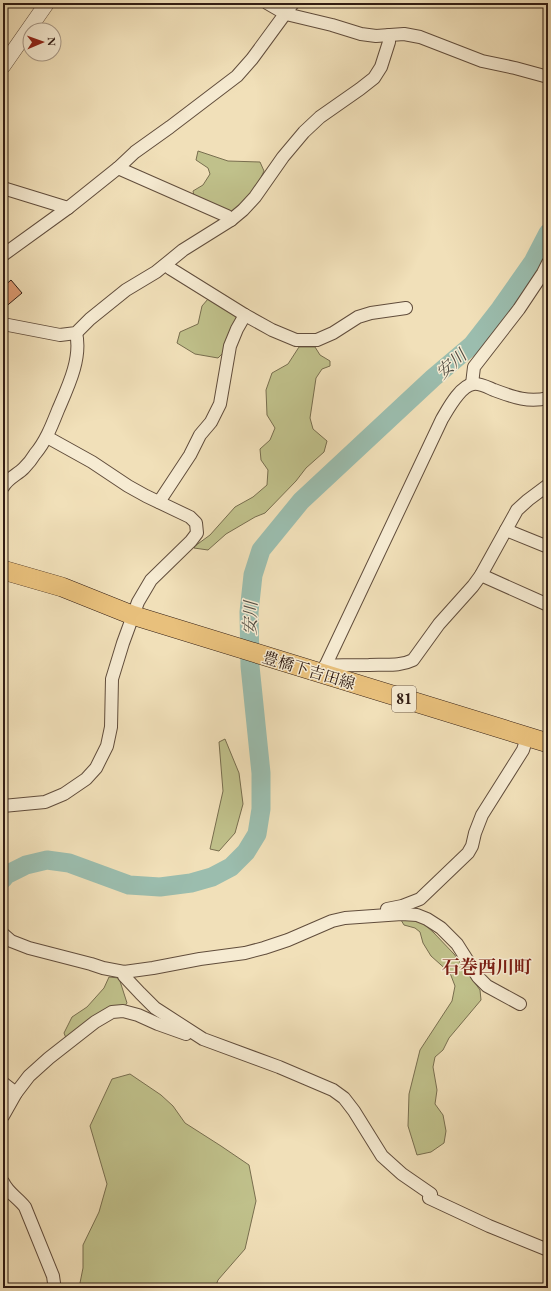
<svg xmlns="http://www.w3.org/2000/svg" width="551" height="1291" viewBox="0 0 551 1291" font-family="'EB Garamond','Noto Serif JP',serif">
<style>
.green{fill:#c0c18b;stroke:#786e4f}
.lines{fill:none;stroke-linecap:round;stroke-linejoin:round}
.river{stroke:#9bbdae;stroke-width:19}
.building{fill:#de9c73;stroke:#311c13}
.minor-casing{stroke:#614d3c;stroke-width:14}
.tertiary-casing{stroke:#614d3c;stroke-width:16}
.primary-casing{stroke:#311c13;stroke-width:20}
.minor{stroke:#f6ebd2;stroke-width:12}
.tertiary{stroke:#f6ebd2;stroke-width:15}
.primary{stroke:#e8c07c;stroke-width:19}
.labels{text-anchor:middle;stroke-width:3;stroke-linejoin:round;paint-order:stroke}
.shield{fill:#f6ebd2;stroke:#6c5a4c;stroke-width:1}
.shield-label{font-size:15px;font-weight:bold;fill:#311c13}
.street-label{font-size:16px;fill:#311c13;stroke:#f6ebd2}
.water-label{font-size:17px;font-style:italic;fill:#514c42;stroke:#f6ebd2}
.quarter-label{font-size:18px;font-weight:bold;fill:#7a1f14;stroke:#f6ebd2}
</style>
<rect width="100%" height="100%" fill="#f1e0b9"/>
<filter id="stains"><feTurbulence type="fractalNoise" baseFrequency=".005" numOctaves="4"/><feColorMatrix values="0 0 0 0 .2 0 0 0 0 .09 0 0 0 0 .02 0 0 0 .5 -.17"/></filter>
<radialGradient id="worn" r=".72"><stop offset=".6" stop-color="#630" stop-opacity="0"/><stop offset="1" stop-color="#630" stop-opacity=".3"/></radialGradient>
<g class="green">
<path d="M198,151L228,161L260,162L264,171C257,187 247,202 233,213L194,196L193,191L203,185L210,174L208,168L196,160Z"/>
<path d="M208,299L237,314L239,319L225,351L218,358L195,354L177,343L180,332L198,324L202,306Z"/>
<path d="M299,347H315L320,355L330,361V366L322,369L316,378L310,418L313,429L327,441L324,452L306,468L296,481L265,513L255,517L226,534L208,550L194,548L195,546L210,535L235,507L253,497L267,485L268,470L261,460L260,449L270,440L275,428L267,415L266,390L272,373L288,364Z"/>
<path d="M225,739L239,773L243,804L235,833L219,851L210,849L223,791L219,742Z"/>
<path d="M407,919L422,922L434,933L454,954L480,990L481,1000L449,1038L443,1050L435,1057L433,1067L437,1090L435,1104L443,1115L446,1131L444,1143L431,1152L417,1155L408,1126L409,1094L420,1050L452,1001L455,986L450,973L431,956L423,943L420,932L415,928L404,925L401,920Z"/>
<path d="M109,977L119,978L127,1003L124,1007L66,1038L64,1033L72,1017L87,1007L104,988Z"/>
<path d="M130,1074L161,1095L173,1106L185,1123L221,1146L249,1165L256,1201L245,1249L218,1280L215,1288H79L83,1268V1245L99,1212L107,1184L90,1126L112,1079Z"/>
</g>
<g class="lines">
<path class="river" d="M3,879L6,875L26,865L47,860L69,863L129,885L160,887L191,883L212,877L231,867L246,852L257,834L261,809V773L250,666L249,612L253,575L261,550L301,501L433,378L472,345L500,309L533,262L548,233"/>
</g>
<path class="building" d="M11,280L22,293L3,309V287Z"/>
<g class="lines">
<g class="minor-casing">
<g id="minor">
<path d="M267,3L286,14L332,25L361,34L376,36L404,34L420,37L482,61L515,68L548,77"/>
<path d="M118,168L227,216L231,220"/>
<path d="M3,188L68,208L118,168L135,152L170,127L237,76L252,59L293,3"/>
<path d="M3,255L68,208"/>
<path d="M166,265L171,269L245,315L272,330L296,340H317L333,333L358,317L371,313L406,308"/>
<path d="M3,324L60,335L76,333L90,319L126,290L156,272L183,250L231,220L243,210L255,197L283,157L304,132L320,117L360,89L374,78L381,67L389,42V35"/>
<path d="M472,384L474,367L519,309L543,273L548,263"/>
<path d="M3,487C8,478 17,475 24,468C28,464 32,459 35,454C46,441 52,425 58,410C68,387 82,358 76,333"/>
<path d="M159,502L190,455L200,435L211,422L220,404L230,346L237,329L245,315"/>
<path d="M506,530L548,547"/>
<path d="M481,575L548,605"/>
<path d="M325,666C340,665 354,665 369,665C385,664 399,667 413,660L439,624L473,586L481,575L517,510L528,500L548,485"/>
<path d="M322,673L442,419C448,409 460,386 473,384C480,383 487,387 494,390C513,397 528,403 548,398"/>
<path d="M3,806L45,802L64,794L86,779L96,768L107,746L111,727L112,679L123,643L138,602L151,580L191,541L197,533L196,523L190,517L146,496L128,486L92,462L47,437"/>
<path d="M387,909L402,906L420,899L468,853L472,846L475,833L482,815L523,750L527,737"/>
<path d="M3,934L11,941L29,948L91,964L103,968L124,972L153,968L200,959L245,953L264,948L288,940L332,921L345,918L402,914L417,915L427,919L441,928L457,944L478,977L487,986L520,1004"/>
<path d="M124,972V976L140,993L155,1008L203,1039L279,1067L333,1090L344,1098L354,1111L382,1156L402,1174L431,1194"/>
<path d="M3,1083L16,1093"/>
<path d="M3,1116L16,1093L29,1076L49,1058L95,1022L112,1012L123,1011L138,1015L158,1024L186,1034"/>
<path d="M3,1182C8,1193 17,1197 25,1207L53,1276L54,1283L53,1288"/>
<path d="M429,1198L489,1226L548,1250"/>
</g>
</g>
<g class="tertiary-casing">
<path id="tertiary" d="M3,66L47,3"/>
</g>
<g class="primary-casing">
<path id="primary" d="M3,570L62,587L132,615L548,743"/>
</g>
<use href="#minor" class="minor"/>
<use href="#tertiary" class="tertiary"/>
<use href="#primary" class="primary"/>
</g>
<g class="labels">
<rect class="shield" x="392" y="686" width="24" height="26" rx="3"/>
<g class="shield-label">
<text x="404" y="704">81</text>
</g>
<g class="street-label">
<text transform="translate(309 670) rotate(17)" y="6">豊橋下吉田線</text>
</g>
<g class="water-label">
<text transform="translate(451 364) rotate(-42)" y="6">安川</text>
<text transform="translate(250 618) rotate(-88)" y="6">安川</text>
</g>
<g class="quarter-label">
<text x="487" y="973">石巻西川町</text>
</g>
</g>
<rect width="551" height="1291" fill="none" stroke="#f1e0b9" stroke-width="16"/>
<rect x="4" y="4" width="543" height="1283" fill="none" stroke="#311c13" stroke-width="2"/>
<rect x="8" y="8" width="535" height="1275" fill="none" stroke="#311c13"/>
<g transform="translate(42 42) rotate(88)"><circle r="19" fill="#f6ebd2" stroke="#a79886"/>
<path d="M0-3L7 15L0 10L-7 15Z" fill="#8f2418"/>
<text y="-6" font-size="11" font-weight="bold" text-anchor="middle" fill="#311c13">N</text>
</g>
<rect width="100%" height="100%" filter="url(#stains)"/>
<rect width="100%" height="100%" fill="url(#worn)"/>
</svg>
